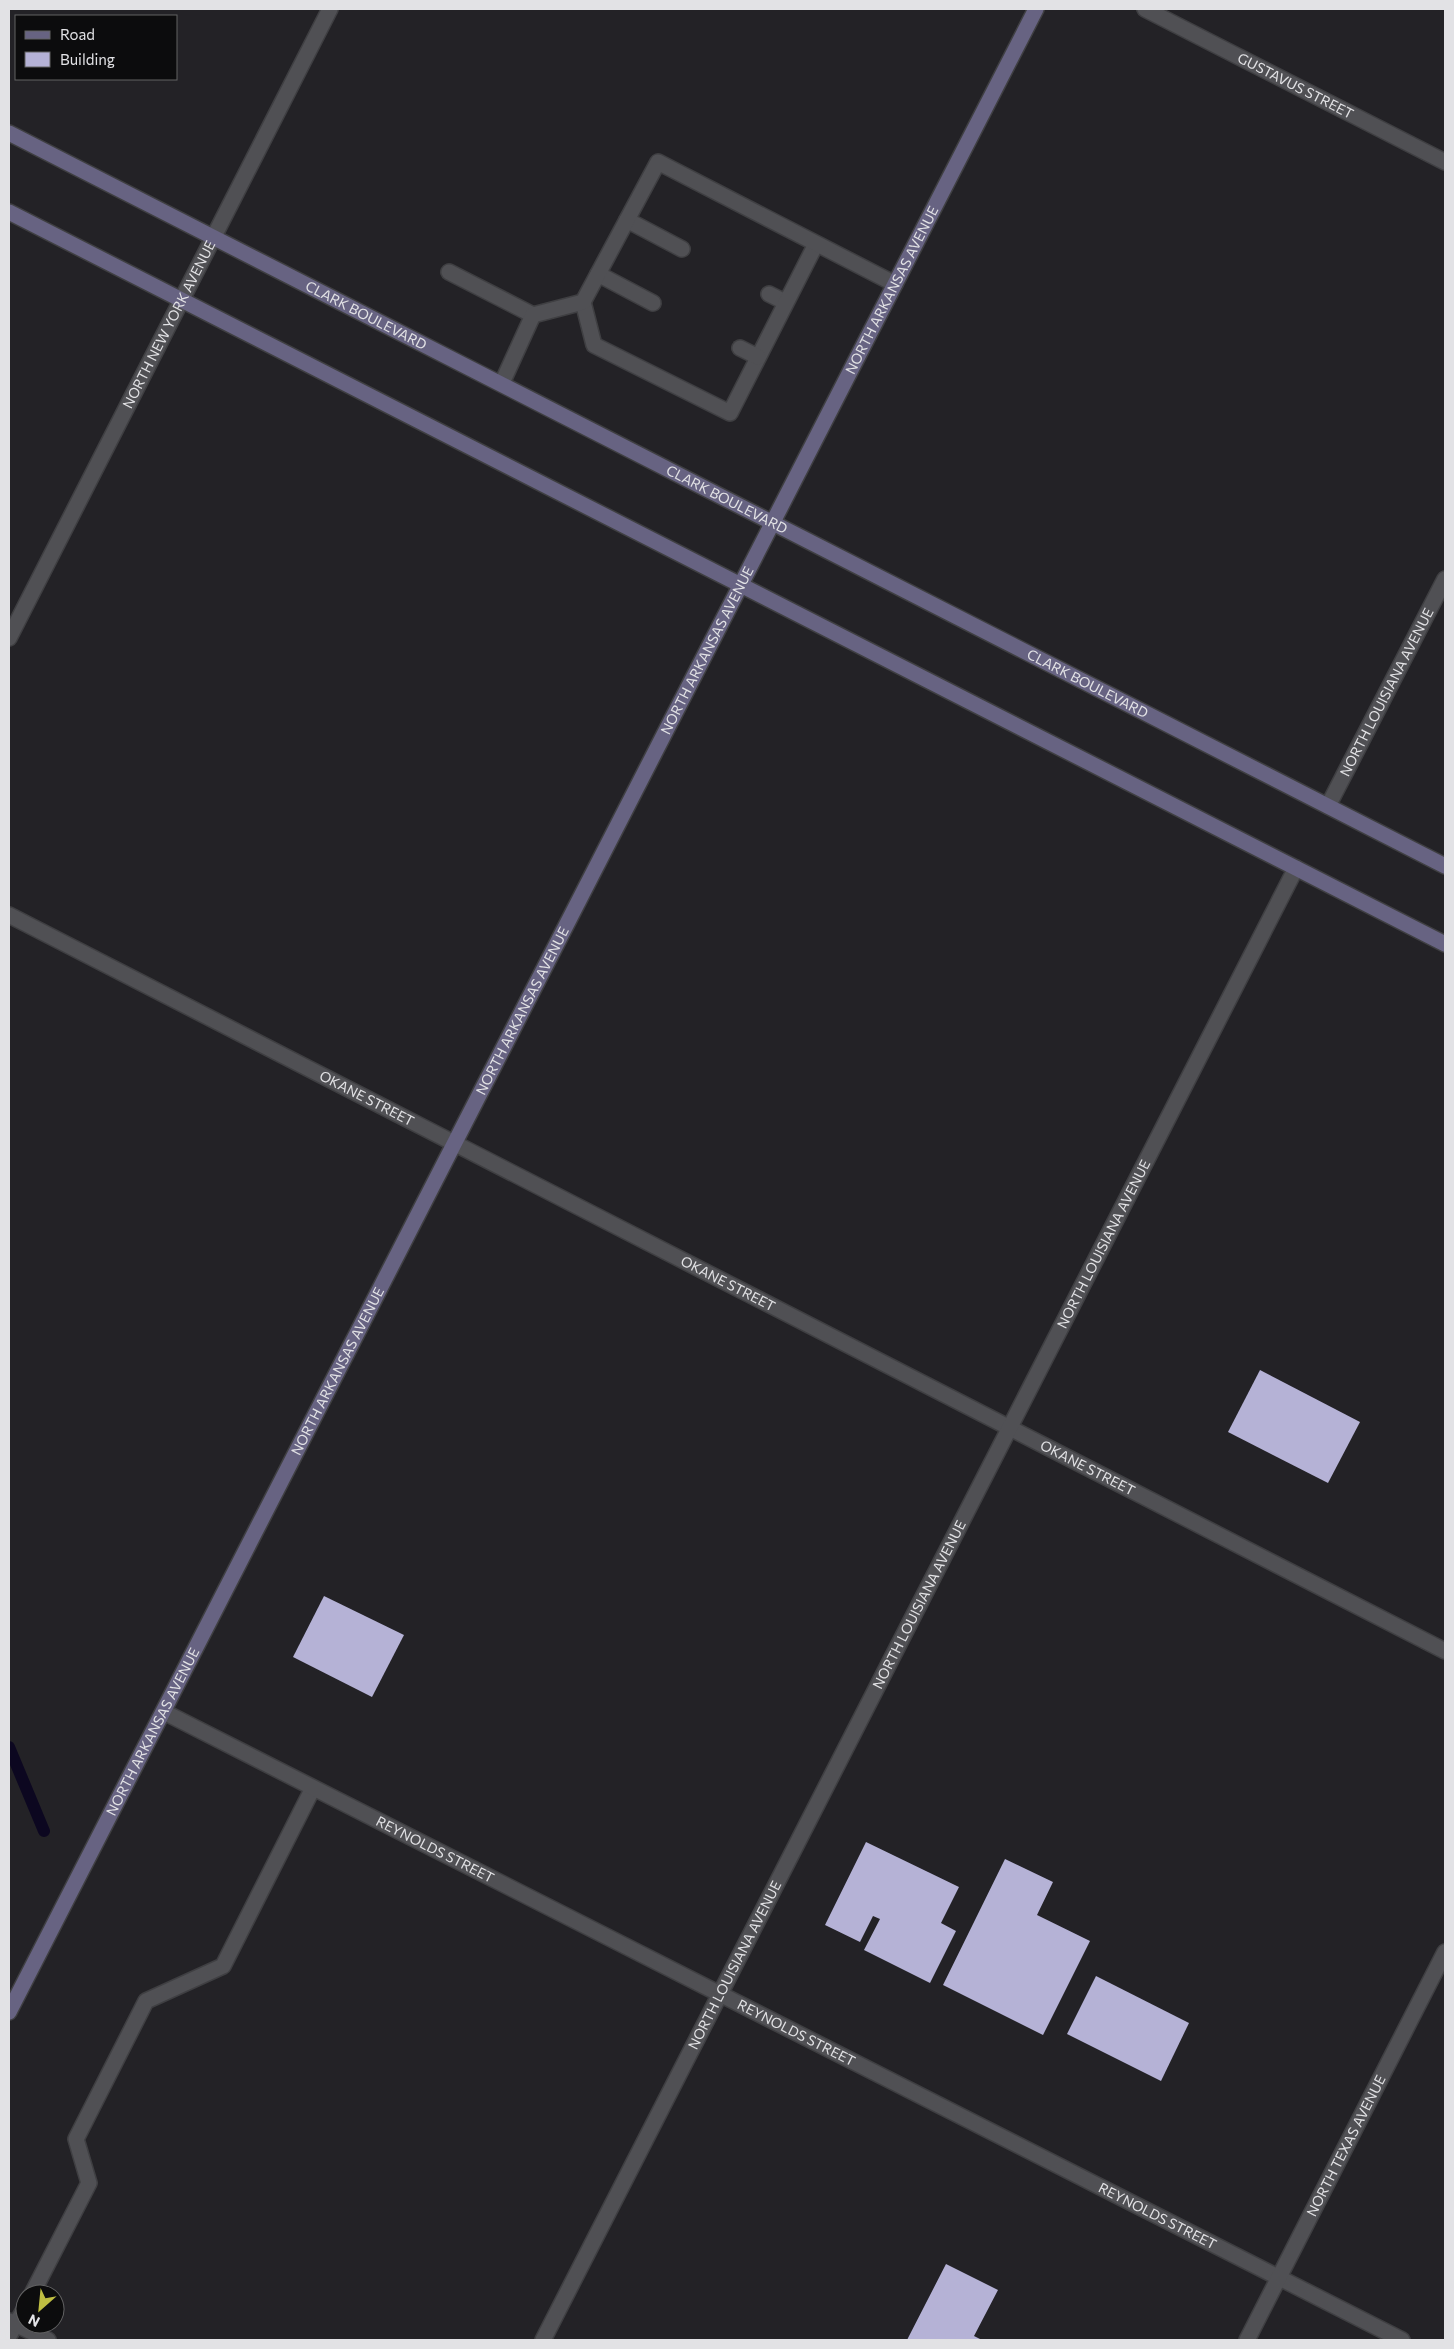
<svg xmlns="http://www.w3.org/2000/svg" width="1454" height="2349" viewBox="0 0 1454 2349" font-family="Commissioner,sans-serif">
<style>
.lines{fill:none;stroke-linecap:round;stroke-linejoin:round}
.stream{stroke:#0c0720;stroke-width:12}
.building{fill:#b5b2d6}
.lane-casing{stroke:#3f3f42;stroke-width:18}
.street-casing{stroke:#3f3f42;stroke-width:18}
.secondary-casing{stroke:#3f3f42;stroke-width:18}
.lane{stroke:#505054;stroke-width:15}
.street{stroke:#505054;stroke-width:15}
.secondary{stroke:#676382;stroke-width:15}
.labels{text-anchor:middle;stroke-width:5;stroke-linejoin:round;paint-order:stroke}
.street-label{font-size:14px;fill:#e2e2e5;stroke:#0c0c0d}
</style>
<rect width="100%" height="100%" fill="#232226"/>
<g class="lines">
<path class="stream" d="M9,1747L44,1831"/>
</g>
<g class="building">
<path d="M1260,1370L1360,1422L1328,1483L1228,1432Z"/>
<path d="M324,1596L404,1635L372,1697L293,1657Z"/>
<path d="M866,1842L959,1887L941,1923L956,1931L930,1983L864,1950L880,1919L873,1916L860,1942L825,1925Z"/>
<path d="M1005,1859L1053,1882L1037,1915L1090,1941L1043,2035L943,1985Z"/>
<path d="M1096,1976L1189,2023L1161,2081L1067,2034Z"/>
<path d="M946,2264L998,2290L974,2336L982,2340H907Z"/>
</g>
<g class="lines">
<g class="lane-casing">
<g id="lane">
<path d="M627,220L682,249"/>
<path d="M449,272L533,315"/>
<path d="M598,274L653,303"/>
<path d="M769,294L785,302"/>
<path d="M583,302L594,345L730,413L816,244"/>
<path d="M740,348L758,357"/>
<path d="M502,383L533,315L583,302L658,162L895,284"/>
<path d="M32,2294L89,2183L76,2139L146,2001L223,1966L313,1788"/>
<path d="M9,2336L25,2308"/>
</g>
</g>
<g class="street-casing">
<g id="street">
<path id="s1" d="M1145,9L1445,162"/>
<path id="s2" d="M9,638L330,9"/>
<path id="s3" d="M1328,806L1445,579"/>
<path id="s4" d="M9,915L1445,1651"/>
<path id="s5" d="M164,1712L1402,2340"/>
<path d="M9,2321L48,2340"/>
<path id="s6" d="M543,2340L1296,868"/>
<path id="s7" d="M1247,2340L1445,1952"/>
</g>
</g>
<g class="secondary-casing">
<g id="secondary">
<path id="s8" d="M9,133L1445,866"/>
<path d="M9,212L1445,944"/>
<path id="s9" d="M9,2012L1036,9"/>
</g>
</g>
<use href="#lane" class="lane"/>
<use href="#street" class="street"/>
<use href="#secondary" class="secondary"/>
</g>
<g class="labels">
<g class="street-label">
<text dy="5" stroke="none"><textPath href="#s1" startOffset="169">GUSTAVUS STREET</textPath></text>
<text dy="5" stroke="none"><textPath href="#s9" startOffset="1935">NORTH ARKANSAS AVENUE</textPath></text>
<text dy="5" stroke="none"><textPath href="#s8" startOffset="401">CLARK BOULEVARD</textPath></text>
<text dy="5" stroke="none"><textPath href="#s2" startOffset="352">NORTH NEW YORK AVENUE</textPath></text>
<text dy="5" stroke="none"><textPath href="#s8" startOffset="806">CLARK BOULEVARD</textPath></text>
<text dy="5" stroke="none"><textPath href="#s9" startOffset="1530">NORTH ARKANSAS AVENUE</textPath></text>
<text dy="5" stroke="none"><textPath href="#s8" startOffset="1211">CLARK BOULEVARD</textPath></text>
<text dy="5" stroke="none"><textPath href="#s3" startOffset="128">NORTH LOUISIANA AVENUE</textPath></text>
<text dy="5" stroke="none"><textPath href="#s9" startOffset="1125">NORTH ARKANSAS AVENUE</textPath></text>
<text dy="5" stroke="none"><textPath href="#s4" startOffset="402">OKANE STREET</textPath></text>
<text dy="5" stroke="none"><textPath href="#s6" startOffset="1231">NORTH LOUISIANA AVENUE</textPath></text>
<text dy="5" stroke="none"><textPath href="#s4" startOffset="808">OKANE STREET</textPath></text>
<text dy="5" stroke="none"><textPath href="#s9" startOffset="720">NORTH ARKANSAS AVENUE</textPath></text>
<text dy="5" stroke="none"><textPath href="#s4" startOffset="1212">OKANE STREET</textPath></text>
<text dy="5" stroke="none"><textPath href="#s6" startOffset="826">NORTH LOUISIANA AVENUE</textPath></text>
<text dy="5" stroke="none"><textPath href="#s9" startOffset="315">NORTH ARKANSAS AVENUE</textPath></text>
<text dy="5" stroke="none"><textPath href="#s5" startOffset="304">REYNOLDS STREET</textPath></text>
<text dy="5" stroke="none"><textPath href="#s6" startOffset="421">NORTH LOUISIANA AVENUE</textPath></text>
<text dy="5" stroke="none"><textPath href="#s5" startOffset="709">REYNOLDS STREET</textPath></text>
<text dy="5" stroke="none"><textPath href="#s7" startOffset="218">NORTH TEXAS AVENUE</textPath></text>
<text dy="5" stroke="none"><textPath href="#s5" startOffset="1114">REYNOLDS STREET</textPath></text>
</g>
</g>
<rect width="1454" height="2349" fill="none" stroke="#e2e2e5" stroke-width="20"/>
<rect x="15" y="15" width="162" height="65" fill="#0c0c0d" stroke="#626263"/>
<rect x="25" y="31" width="25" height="8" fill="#676382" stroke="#626263"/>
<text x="60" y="40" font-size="15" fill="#e2e2e5">Road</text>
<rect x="25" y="52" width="25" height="15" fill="#b5b2d6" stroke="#626263"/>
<text x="60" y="65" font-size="15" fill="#e2e2e5">Building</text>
<g transform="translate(40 2309) rotate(207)"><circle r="24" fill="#0c0c0d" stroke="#626263"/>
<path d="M0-4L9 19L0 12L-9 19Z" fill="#bfbe42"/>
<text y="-8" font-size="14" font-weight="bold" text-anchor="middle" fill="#e2e2e5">N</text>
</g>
</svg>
